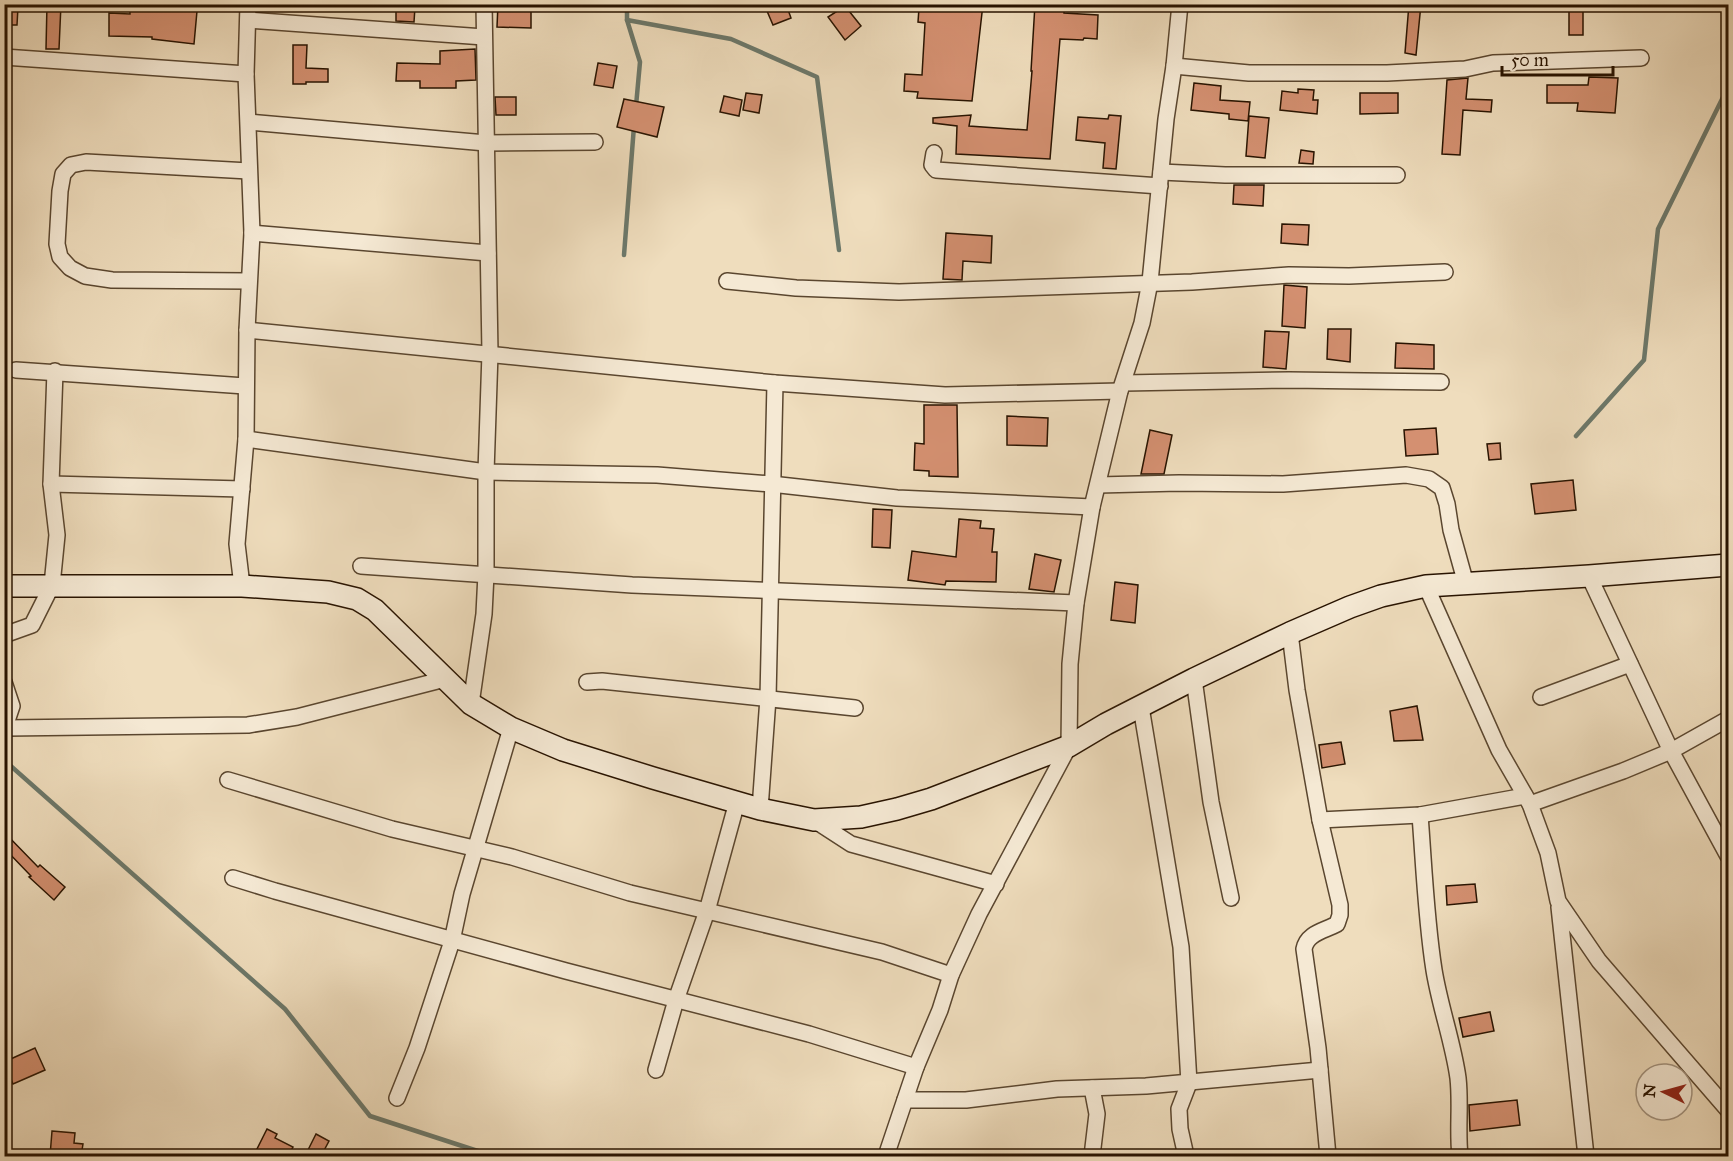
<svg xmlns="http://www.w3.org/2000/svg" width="1733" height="1161" viewBox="0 0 1733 1161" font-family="'IM FELL Great Primer',serif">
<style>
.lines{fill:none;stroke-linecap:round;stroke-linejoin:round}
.stream{stroke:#6c786a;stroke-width:4.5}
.building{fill:#d49071;stroke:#281300;stroke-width:1.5}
.street-casing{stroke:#5a462f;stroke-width:18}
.secondary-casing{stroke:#281300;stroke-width:24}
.street{stroke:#f5e9d4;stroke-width:15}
.secondary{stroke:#f5e9d4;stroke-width:21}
</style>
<rect width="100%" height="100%" fill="#efddbd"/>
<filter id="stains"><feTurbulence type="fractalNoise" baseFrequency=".00333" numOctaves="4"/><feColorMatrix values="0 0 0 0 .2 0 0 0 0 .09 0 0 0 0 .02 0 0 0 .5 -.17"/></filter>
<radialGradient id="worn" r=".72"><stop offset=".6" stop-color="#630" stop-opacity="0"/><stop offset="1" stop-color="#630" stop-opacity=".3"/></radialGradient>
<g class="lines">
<g class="stream">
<path d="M627,4V20L640,62L636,106"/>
<path d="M627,20L731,39L817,77L839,250"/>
<path d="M624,255L634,126"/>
<path d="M1576,436L1644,360L1658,229L1728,87"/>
<path d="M4,760L285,1009L370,1116L493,1156"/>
</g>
</g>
<g class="building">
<path d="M47,4H61L59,49H46Z"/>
<path d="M130,4H195V11H197L194,44L152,39V37L109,36V13L130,14Z"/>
<path d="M498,4L531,5V28L497,27Z"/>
<path d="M764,4H786L791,18L773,25Z"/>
<path d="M922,4H983L972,101L917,98L918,92L904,91L905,74L922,75L925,23L918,22L919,8H922Z"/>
<path d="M1035,4H1064V13L1098,15L1097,39L1084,38L1083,40L1060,39L1050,159L956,154L957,126L933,123V118L971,115L969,126L1027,130L1032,71H1031Z"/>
<path d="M1409,4H1421L1416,55L1405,53Z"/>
<rect x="1569" y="4" width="14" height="31"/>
<path d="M396,6L415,7L414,22L396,21Z"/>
<path d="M845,6L861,26L845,40L828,17Z"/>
<path d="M4,7H18L17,25H4Z"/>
<path d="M293,45H307L306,68L328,69V82H306V84H293Z"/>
<path d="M475,49L476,80L456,81V88H420V81H396L397,63L440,64V51Z"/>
<path d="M598,63L617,66L613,88L594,85Z"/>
<path d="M1589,77L1618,78L1615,113L1577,111L1578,103H1547V85H1588Z"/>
<path d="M1468,78L1466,99L1492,100L1491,112L1463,110L1460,155L1442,154L1447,80Z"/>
<path d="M1194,83L1221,86L1220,100L1250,102L1248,121L1229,119V114L1191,110Z"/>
<path d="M1298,89L1314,90L1313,100H1318L1317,114L1280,110L1282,91L1298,93Z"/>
<path d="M746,93L762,95L759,113L743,110Z"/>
<path d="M1360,93H1398V113L1360,114Z"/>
<path d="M724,96L742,100L739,116L720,112Z"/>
<path d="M495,97H516V115H496Z"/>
<path d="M624,99L664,107L657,137L617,127Z"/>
<path d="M1109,115L1121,116L1116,169L1103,168L1105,143L1076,140L1078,117L1108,119Z"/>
<path d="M1249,116L1269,118L1265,158L1246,156Z"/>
<path d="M1301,150L1314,152L1313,164L1299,163Z"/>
<path d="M1234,185H1264L1263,206L1233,204Z"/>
<path d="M1282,224L1309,225L1308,245L1281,243Z"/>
<path d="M946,233L992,236L991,263L963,261L962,280L943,279Z"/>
<path d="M1284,285L1307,287L1305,328L1282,326Z"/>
<path d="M1328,329H1351L1350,362L1327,359Z"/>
<path d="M1265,331L1289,332L1286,369L1263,367Z"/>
<path d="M1396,343L1434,345V369L1395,368Z"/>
<path d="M924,405H957L958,477L929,476V471L914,470L915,443L924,444Z"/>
<path d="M1007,416L1048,418L1047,446L1007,445Z"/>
<path d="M1436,428L1438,454L1406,456L1404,430Z"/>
<path d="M1150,430L1172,435L1164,474H1141Z"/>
<path d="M1500,443L1501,459L1489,460L1487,444Z"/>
<path d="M1573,480L1576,510L1535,514L1531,484Z"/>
<path d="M873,509L892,510L890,548L872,547Z"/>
<path d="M959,519L981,521L980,528L994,529L992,552H997L996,582L946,581L945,585L908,580L912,551L956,557Z"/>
<path d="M1035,554L1061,560L1054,592L1029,589Z"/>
<path d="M1115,582L1138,585L1135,623L1111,620Z"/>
<path d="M1417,706L1423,740L1394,741L1390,711Z"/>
<path d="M1341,742L1345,764L1322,768L1319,745Z"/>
<path d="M4,832L38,867L40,865L65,887L54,900L29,877L31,876L4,848Z"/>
<path d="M1475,884L1477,902L1447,905L1446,886Z"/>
<path d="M1490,1012L1494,1031L1463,1037L1459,1018Z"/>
<path d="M35,1048L45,1070L13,1084L4,1062Z"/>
<path d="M1517,1100L1520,1125L1470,1131L1469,1105Z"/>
<path d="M267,1129L277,1134L275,1138L293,1147L288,1156H267L256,1151Z"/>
<path d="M52,1131L75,1133L74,1143L83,1144L81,1156H50Z"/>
<path d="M316,1134L329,1141L321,1156H305Z"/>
</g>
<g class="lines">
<g class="street-casing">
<g id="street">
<path d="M248,20L484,37"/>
<path d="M4,57L246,74"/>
<path d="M1174,66L1249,73H1387L1465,69L1493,63L1641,58"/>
<path d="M249,122L486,143L595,142"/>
<path d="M934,153L932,165L936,170L1160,186"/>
<path d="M1161,172L1225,175H1397"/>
<path d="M252,233L488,253"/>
<path d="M248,281L112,280L85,276L70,268L60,257L57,244L60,191L63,174L71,165L86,162L249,171"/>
<path d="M727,281L796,288L899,292L1192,282L1289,275L1349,276L1445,272"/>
<path d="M247,330L775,383L945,395L1120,391"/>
<path d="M16,370L245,386"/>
<path d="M1124,383L1289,380L1441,382"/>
<path d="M246,439L486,472L657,475L771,484L897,498L1092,507"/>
<path d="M51,484L242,489"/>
<path d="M1098,485L1179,483L1283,484L1406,475L1429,479L1442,488L1447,504L1451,530L1466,584"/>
<path d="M361,566L632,585L1076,603"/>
<path d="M1589,576L1671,751L1728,856"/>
<path d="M242,586L237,544L246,439L247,330L252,233L246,74L248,4"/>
<path d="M1426,586L1499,750L1530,804L1548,853L1558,901L1599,961L1728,1110"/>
<path d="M1290,633L1297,690L1320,820L1340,905V915L1337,924C1324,931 1307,933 1304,949L1318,1048L1328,1156"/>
<path d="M4,635L32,625L52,585L57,535L51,484L55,371"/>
<path d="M1194,679L1211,802L1231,898"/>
<path d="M4,682L12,706L4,730"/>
<path d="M587,682L602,681L855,708"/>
<path d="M1541,697L1630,664"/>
<path d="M471,704L484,614L486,574V472L490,353L484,4"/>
<path d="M1141,707L1181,947L1189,1083L1179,1109L1180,1129L1186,1156"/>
<path d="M6,728L248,725L297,717L445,679"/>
<path d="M228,780L392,829L512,857L630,893L882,952L951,975"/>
<path d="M1530,804L1623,771L1671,751L1728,719"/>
<path d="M760,809L768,698L775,383"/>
<path d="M1420,815C1424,867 1426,919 1434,970C1440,1007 1453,1042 1458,1078C1461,1105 1457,1130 1460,1156"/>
<path d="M814,820L851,844L996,884"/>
<path d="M1320,820L1420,815L1525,796"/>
<path d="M233,878L275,891L566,971L809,1034L916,1067"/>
<path d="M1559,907L1586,1156"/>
<path d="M656,1070L676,1000L707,911L737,802"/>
<path d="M397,1098L417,1048L452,941L462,894L511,728"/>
<path d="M905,1100H966L1057,1089L1146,1086L1320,1070"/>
<path d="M886,1156L916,1067L940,1010L951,975L979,914L1069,746L1070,664L1076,603L1092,507L1120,391L1142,323L1150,282L1166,119L1174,66L1180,4"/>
<path d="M1092,1156L1097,1114L1092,1088"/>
</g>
</g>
<g class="secondary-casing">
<path id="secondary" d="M4,586H242L328,592L357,599L375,610L471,704L511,728L563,750L653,778L760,809L814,820L861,817L897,809L931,799L1069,746L1106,724L1194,679L1290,633L1350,607L1381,596L1426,586L1589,576L1728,565"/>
</g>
<use href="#street" class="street"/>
<use href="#secondary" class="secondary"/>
</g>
<rect width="1733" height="1161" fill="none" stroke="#efddbd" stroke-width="24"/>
<rect x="6" y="6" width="1721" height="1149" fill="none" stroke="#281300" stroke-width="3"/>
<rect x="12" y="12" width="1709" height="1137" fill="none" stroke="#281300" stroke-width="1.5"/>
<g transform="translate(1664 1092) rotate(275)"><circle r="28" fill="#f5e9d4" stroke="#a3937f" stroke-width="1.5"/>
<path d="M0-4.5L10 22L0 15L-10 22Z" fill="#8f2418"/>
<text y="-9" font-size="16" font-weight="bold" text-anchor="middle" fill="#281300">N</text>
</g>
<path d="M1502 66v9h111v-9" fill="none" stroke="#281300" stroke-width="3"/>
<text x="1511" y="66" font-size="18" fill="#281300" stroke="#f5e9d4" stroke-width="4.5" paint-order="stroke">50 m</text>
<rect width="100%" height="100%" filter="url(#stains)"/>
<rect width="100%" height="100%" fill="url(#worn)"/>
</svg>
